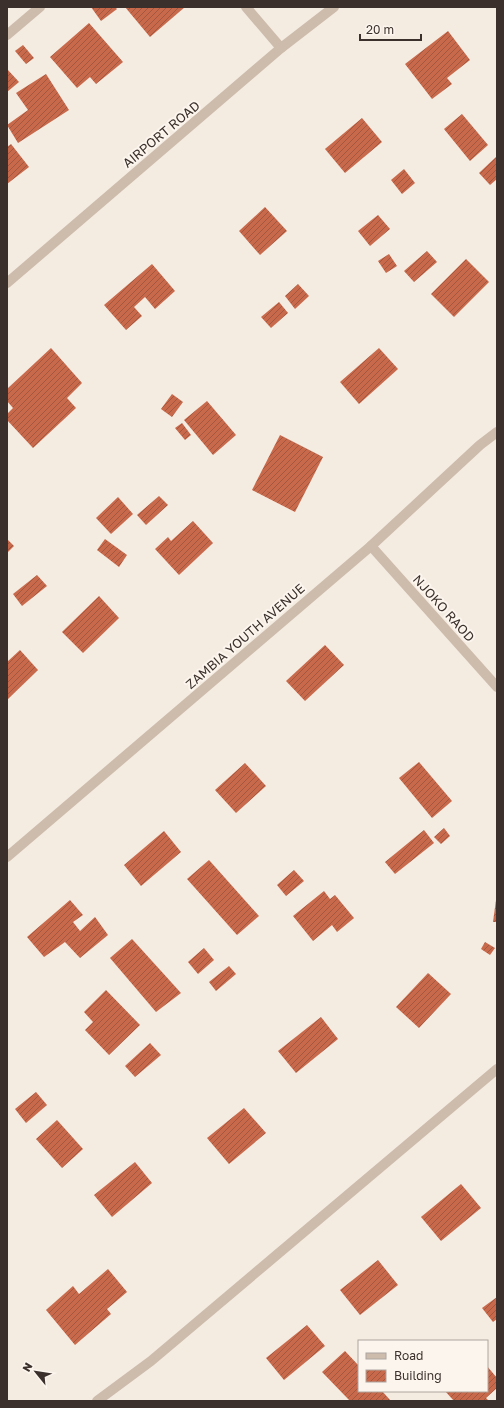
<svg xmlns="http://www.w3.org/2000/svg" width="504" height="1408" viewBox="0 0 504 1408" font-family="'Golos Text',sans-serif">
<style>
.building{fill:url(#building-hatch)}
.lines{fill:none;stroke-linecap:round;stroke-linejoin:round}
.minor{stroke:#cdbbac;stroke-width:10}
.tertiary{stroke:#cdbbac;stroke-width:10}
.labels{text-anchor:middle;stroke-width:4;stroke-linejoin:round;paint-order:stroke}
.street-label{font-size:13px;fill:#3b302b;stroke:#fbf5ee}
</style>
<defs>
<pattern id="building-hatch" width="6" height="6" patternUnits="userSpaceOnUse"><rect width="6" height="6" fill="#c8694b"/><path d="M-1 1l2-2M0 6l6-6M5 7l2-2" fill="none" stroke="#a4573f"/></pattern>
</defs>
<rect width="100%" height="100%" fill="#f4ebe1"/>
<g class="building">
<path d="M91,7H115L117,9L101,21Z"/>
<path d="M125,7H185L150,37Z"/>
<path d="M89,23L123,62L96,84L90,77L77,88L50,57Z"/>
<path d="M448,31L470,60L447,78L452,84L432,99L405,64Z"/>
<path d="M23,45L34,58L26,64L15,51Z"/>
<path d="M7,69L19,82L7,92Z"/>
<path d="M46,74L69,110L18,143L7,125L28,110L16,93Z"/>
<path d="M462,114L488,145L470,161L444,129Z"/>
<path d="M362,118L382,142L345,173L325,149Z"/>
<path d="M11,144L29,167L7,184V147Z"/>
<path d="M497,156V179L490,185L479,173Z"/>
<path d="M404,169L415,183L402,194L391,180Z"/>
<path d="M265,207L287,231L260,255L239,231Z"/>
<path d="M378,215L390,229L370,246L358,231Z"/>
<path d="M427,251L437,262L414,282L404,271Z"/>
<path d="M389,254L397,266L386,273L378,261Z"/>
<path d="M466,259L489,282L454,317L431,294Z"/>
<path d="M152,264L175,291L155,309L145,297L134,307L142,316L126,330L104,305Z"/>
<path d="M298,284L309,296L295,309L285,296Z"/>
<path d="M279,302L288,313L271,328L261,317Z"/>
<path d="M51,348L82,383L67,398L76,408L33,448L7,420V414L13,408L7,401V389Z"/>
<path d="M379,348L398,369L359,404L340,382Z"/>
<path d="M172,394L183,402L172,417L161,409Z"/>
<path d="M207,401L236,435L213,455L184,420Z"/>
<path d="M182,423L191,435L185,440L175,428Z"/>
<path d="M280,435L323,457L295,512L252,490Z"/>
<path d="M159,496L168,505L146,525L137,515Z"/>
<path d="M118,497L133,514L111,534L96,518Z"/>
<path d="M193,521L213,543L179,575L155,549L168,537L171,541Z"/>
<path d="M7,539L14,546L7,553Z"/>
<path d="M105,539L127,555L119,567L97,550Z"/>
<path d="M37,575L47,586L22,606L13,594Z"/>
<path d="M99,596L119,618L83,653L62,632Z"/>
<path d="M325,645L344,665L305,701L286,681Z"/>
<path d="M20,650L38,670L7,700V662Z"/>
<path d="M419,762L452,801L432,818L399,778Z"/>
<path d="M245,763L266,786L236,813L215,790Z"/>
<path d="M444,828L450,836L441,844L434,837Z"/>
<path d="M424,830L434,843L395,874L385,862Z"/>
<path d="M164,831L181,852L141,886L124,865Z"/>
<path d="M209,860L259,916L237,935L187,879Z"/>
<path d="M294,870L304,881L286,896L277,885Z"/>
<path d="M324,891L330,899L335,895L354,918L337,932L332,925L313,941L293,916Z"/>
<path d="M70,900L83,915L73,922L80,931L95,917L108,935L80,958L65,942L44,957L27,937Z"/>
<path d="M496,900H497V922H493Z"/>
<path d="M132,939L181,993L156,1012L110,958Z"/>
<path d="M485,942L495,948L490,955L481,949Z"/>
<path d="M204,948L214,960L198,974L188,962Z"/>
<path d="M229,966L236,974L216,991L209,982Z"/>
<path d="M428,973L451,994L419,1028L396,1007Z"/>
<path d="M106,990L140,1025L109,1055L85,1030L93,1022L84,1012Z"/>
<path d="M321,1017L338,1039L296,1073L278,1051Z"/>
<path d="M150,1043L161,1055L135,1077L125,1066Z"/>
<path d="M36,1092L47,1105L26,1123L15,1109Z"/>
<path d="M244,1108L266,1133L229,1164L207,1138Z"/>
<path d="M57,1120L83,1149L62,1168L36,1139Z"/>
<path d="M135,1162L152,1183L112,1217L94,1195Z"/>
<path d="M461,1184L481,1208L441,1241L421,1217Z"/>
<path d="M378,1260L398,1285L360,1315L340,1290Z"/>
<path d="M108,1269L127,1292L107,1309L111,1314L75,1345L46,1310L73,1286L79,1294Z"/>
<path d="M497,1297V1319L493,1322L482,1308Z"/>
<path d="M307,1325L325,1346L284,1380L266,1358Z"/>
<path d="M345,1351L359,1366V1391H382L391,1401H350L322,1372Z"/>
<path d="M487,1366L497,1378V1388L486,1398L489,1401H454L445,1391H487Z"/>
</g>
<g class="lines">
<g class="minor">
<path d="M246,7L281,48"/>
<path d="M7,35L40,7"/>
<path d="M371,546L497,687"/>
<path d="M7,857L371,546L480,445L497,432"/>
<path d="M97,1401L151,1361L497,1069"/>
</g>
<path class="tertiary" d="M7,283L281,48L334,7"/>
</g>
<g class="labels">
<g class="street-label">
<text transform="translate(161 134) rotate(-40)" y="5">AIRPORT ROAD</text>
<text transform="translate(444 608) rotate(48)" y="5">NJOKO RAOD</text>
<text transform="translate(245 636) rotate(-41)" y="5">ZAMBIA YOUTH AVENUE</text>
</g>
</g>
<rect width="504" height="1408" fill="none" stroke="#3b302b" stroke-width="16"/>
<rect x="358" y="1340" width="130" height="52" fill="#fbf5ee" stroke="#aea6a0"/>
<rect x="366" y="1353" width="20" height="6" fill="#cdbbac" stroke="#aea6a0"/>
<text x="394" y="1360" font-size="12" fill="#3b302b">Road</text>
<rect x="366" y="1370" width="20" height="12" fill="url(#building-hatch)" stroke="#aea6a0"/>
<text x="394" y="1380" font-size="12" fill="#3b302b">Building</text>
<g transform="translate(36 1372) rotate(300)" stroke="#fbf5ee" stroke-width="3" paint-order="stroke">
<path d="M0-3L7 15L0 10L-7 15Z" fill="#3b302b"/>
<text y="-6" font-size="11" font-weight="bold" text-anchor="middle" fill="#3b302b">N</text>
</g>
<path d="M360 34v6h61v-6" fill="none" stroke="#3b302b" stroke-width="2"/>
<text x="366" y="34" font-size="12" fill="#3b302b" stroke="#fbf5ee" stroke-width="3" paint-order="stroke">20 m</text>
</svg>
